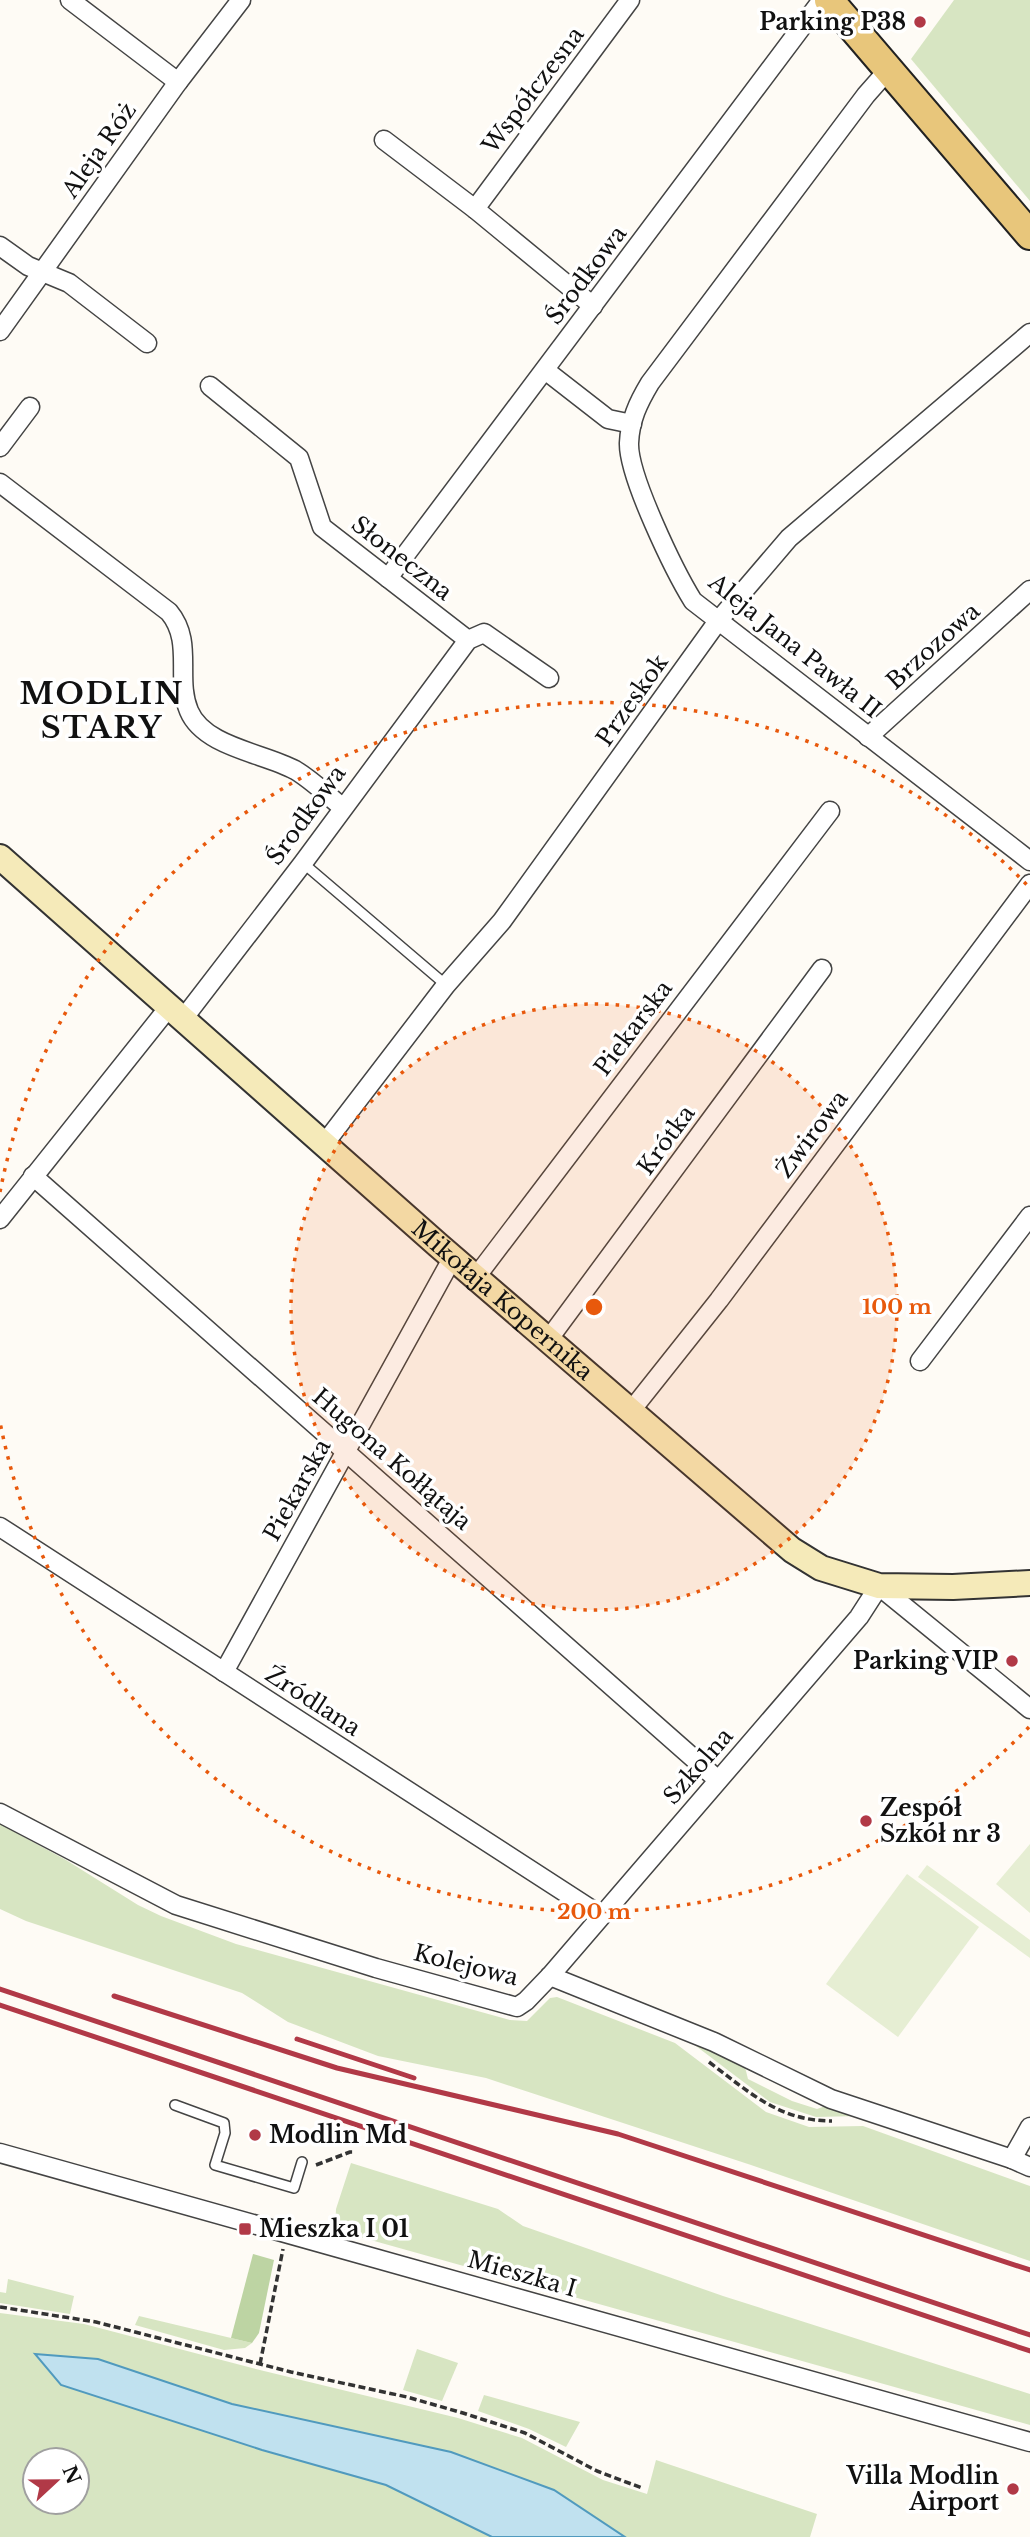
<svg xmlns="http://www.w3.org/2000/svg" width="1030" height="2537" viewBox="0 0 1030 2537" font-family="'Libre Baskerville',serif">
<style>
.green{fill:#d7e5c2;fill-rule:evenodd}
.forest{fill:#bdd4a3}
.pitch{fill:#e6eed3}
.water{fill:#c0e1ef;stroke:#509abe;stroke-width:2}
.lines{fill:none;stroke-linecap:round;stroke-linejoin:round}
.lane-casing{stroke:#444;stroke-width:12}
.street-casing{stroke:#444;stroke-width:21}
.secondary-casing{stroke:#333;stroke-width:28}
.primary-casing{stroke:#222;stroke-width:32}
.path{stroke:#333;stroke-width:3.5;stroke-dasharray:7 3.5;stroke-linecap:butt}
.lane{stroke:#fff;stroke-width:9}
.street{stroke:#fff;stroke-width:18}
.secondary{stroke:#f5eab9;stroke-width:24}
.primary{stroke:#e8c67b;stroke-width:28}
.rail{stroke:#b13947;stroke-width:5}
.ring{fill:none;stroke:#e8590c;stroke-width:3.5;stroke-dasharray:3.5 7}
.poi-dot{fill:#b13947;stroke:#fff;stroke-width:2.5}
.labels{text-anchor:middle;stroke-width:7;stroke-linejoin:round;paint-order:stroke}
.poi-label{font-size:23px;font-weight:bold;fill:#111;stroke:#fff;text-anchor:end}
.street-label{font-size:23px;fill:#111;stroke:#fff}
.district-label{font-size:30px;font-weight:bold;letter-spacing:2px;fill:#111;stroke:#fff}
.centre{fill:#e8590c;stroke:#fff;stroke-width:3.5}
.ring-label{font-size:21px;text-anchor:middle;font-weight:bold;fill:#e8590c;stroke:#fff;stroke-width:7;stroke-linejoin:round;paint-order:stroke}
</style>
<rect width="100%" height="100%" fill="#fefbf5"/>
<g class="green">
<path d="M954,0H1030V201L911,59Z"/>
<path d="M0,1824L66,1860L138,1905L161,1916L236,1944L510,2020L527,2021L550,1998L557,1997L675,2043L766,2112L809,2127L863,2126L1027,2185L1030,2186V2261L751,2165L486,2078L378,2056L288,2022L242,1993L26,1921L0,1909Z"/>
<path d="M684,2037L745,2067L748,2079L792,2101L817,2109L828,2105L859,2116L816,2117L770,2102Z"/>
<path d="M351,2163L498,2209L523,2226L723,2296L1030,2394V2425L335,2230L336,2209Z"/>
<path d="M8,2279L74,2296L70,2314L0,2303V2292L6,2293Z"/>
<path d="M0,2313L84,2324L264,2371L458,2418L522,2438L603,2480L647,2494L656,2460L817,2514L810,2537H625L554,2490L451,2452L232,2404L98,2359L36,2354L61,2385L262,2450L386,2485L492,2537H0ZM35,2460H77V2502H35Z"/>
<path d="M139,2316L252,2343L245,2348L224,2350L135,2325Z"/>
<path d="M417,2349L458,2363L442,2401L403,2390Z"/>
<path d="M484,2395L580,2422L566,2447L529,2429L478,2411Z"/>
</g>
<path class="forest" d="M253,2254L274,2260L259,2333L252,2343L231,2338Z"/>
<g class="pitch">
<path d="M1030,1844V1913L996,1884Z"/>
<path d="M927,1865L1030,1940V1958L918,1877Z"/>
<path d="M907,1874L979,1927L898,2037L826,1984Z"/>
</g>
<path class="water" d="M35,2354L98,2359L232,2404L451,2452L554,2490L625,2537H492L386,2485L262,2450L61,2385Z"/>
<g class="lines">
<g class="lane-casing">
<g id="lane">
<path d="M303,863L446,985"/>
<path d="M175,2105L224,2123L225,2133L215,2165L294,2188L302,2162"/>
</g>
</g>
<g class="street-casing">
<g id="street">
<path d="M70,0L178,82"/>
<path d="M889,69L866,95L650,383C638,403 630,420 629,443C628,476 675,572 693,601L1030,861"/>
<path d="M384,140L475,209L593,306"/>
<path d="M475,209L630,0"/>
<path d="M0,246L28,266L69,283L147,343"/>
<path d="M0,331L178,82L241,0"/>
<path d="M545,370L608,419L632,424"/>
<path d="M210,386L299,458L322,527L468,640"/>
<path d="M0,447L30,407"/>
<path d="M0,483L169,612C194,642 175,678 189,711C204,747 264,753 295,770C312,780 327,795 342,807"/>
<path d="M388,578L822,0"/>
<path d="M868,737L1030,590"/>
<path d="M183,1019L303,863L468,640L484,633L549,678"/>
<path d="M325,1143L446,985L502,921L718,621L789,538L1030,333"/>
<path d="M33,1176L718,1780"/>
<path d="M0,1219L169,1007"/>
<path d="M476,1277L830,811"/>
<path d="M548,1340L822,969"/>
<path d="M920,1361L1030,1216"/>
<path d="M630,1412L719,1300L1030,884"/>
<path d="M0,1527L600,1915"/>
<path d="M224,1672L453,1257"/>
<path d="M0,1813L176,1905L376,1968L517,2007L526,2001L550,1976L859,1617L879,1586L1030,1709"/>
<path d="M550,1976L714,2042L831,2099L1012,2159L1030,2167"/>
<path d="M0,2153L1030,2442"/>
<path d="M1012,2159L1030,2127"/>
</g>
</g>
<g class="secondary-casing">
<g id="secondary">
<path id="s1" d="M0,857L438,1245L792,1550L821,1568L879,1586L953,1587L1030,1583"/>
</g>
</g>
<g class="primary-casing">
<path id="primary" d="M829,0L1030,235"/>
</g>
<g class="path">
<path d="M709,2062C749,2092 779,2121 832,2121"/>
<path d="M316,2165L350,2152H354"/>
<path d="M0,2307L96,2322L291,2372L407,2397L463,2413L525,2433L597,2471L642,2488"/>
<path d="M260,2364L283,2249"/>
</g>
<use href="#lane" class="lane"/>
<use href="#street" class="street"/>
<use href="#secondary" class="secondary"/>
<use href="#primary" class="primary"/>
<g class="rail">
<path d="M0,1989L1030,2335"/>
<path d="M114,1996L337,2068L618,2134L1030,2270"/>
<path d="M0,2005L1030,2351"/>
<path d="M297,2039L414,2078"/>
</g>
</g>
<circle cx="594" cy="1307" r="303" fill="#e8590c" fill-opacity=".12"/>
<g class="ring">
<circle cx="594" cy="1307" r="303"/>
<path d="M1029 1727A605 605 0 0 1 0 1422M0 1192A605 605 0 0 1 1029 887"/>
</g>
<g class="poi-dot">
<circle cx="920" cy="22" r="7"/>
<circle cx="1012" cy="1661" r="7"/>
<circle cx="866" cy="1821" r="7"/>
<circle cx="255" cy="2135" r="7"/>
<rect x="238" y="2222" width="14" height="14" rx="3.5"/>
<circle cx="1013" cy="2489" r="7"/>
</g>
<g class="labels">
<g class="poi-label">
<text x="906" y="30">Parking P38</text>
<text x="998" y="1669">Parking VIP</text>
<text x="880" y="1816" text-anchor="start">Zespół<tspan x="880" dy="26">Szkół nr 3</tspan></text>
<text x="269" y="2143" text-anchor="start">Modlin Md</text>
<text x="259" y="2237" text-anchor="start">Mieszka I 01</text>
<text x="999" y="2484">Villa Modlin<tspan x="999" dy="26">Airport</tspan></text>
</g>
<g class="street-label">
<text transform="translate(533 90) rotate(-53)" y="8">Współczesna</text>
<text transform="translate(99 150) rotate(-55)" y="8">Aleja Róż</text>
<text transform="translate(586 275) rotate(-53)" y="8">Środkowa</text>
<text transform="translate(402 558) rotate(38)" y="8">Słoneczna</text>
<text transform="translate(795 646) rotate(39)" y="8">Aleja Jana Pawła II</text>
<text transform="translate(933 646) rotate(-42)" y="8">Brzozowa</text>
<text transform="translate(632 700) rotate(-55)" y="8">Przeskok</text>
<text transform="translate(306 815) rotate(-54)" y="8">Środkowa</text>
<text transform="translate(633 1028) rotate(-53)" y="8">Piekarska</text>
<text transform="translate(812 1134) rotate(-53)" y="8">Żwirowa</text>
<text transform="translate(666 1140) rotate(-54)" y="8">Krótka</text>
<text dy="8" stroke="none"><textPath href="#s1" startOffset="670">Mikołaja Kopernika</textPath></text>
<text transform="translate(392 1459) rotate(41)" y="8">Hugona Kołłątaja</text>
<text transform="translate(297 1490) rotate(-61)" y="8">Piekarska</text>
<text transform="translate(313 1701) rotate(33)" y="8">Źródlana</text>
<text transform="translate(698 1766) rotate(-49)" y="8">Szkolna</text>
<text transform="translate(466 1965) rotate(14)" y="8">Kolejowa</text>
<text transform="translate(522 2274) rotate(16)" y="8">Mieszka I</text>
</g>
<g class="district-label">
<text x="102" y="704">MODLIN<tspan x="102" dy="34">STARY</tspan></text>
</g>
</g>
<circle cx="594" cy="1307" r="10" class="centre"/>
<g class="ring-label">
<text x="897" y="1314">100 m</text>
<text x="594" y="1919">200 m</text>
</g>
<g transform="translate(56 2481) rotate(68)"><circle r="33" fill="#ffffff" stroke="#a0a0a0" stroke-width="2"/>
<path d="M0-5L12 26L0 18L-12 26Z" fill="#b13947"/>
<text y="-10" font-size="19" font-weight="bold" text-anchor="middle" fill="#111111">N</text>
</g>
</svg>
